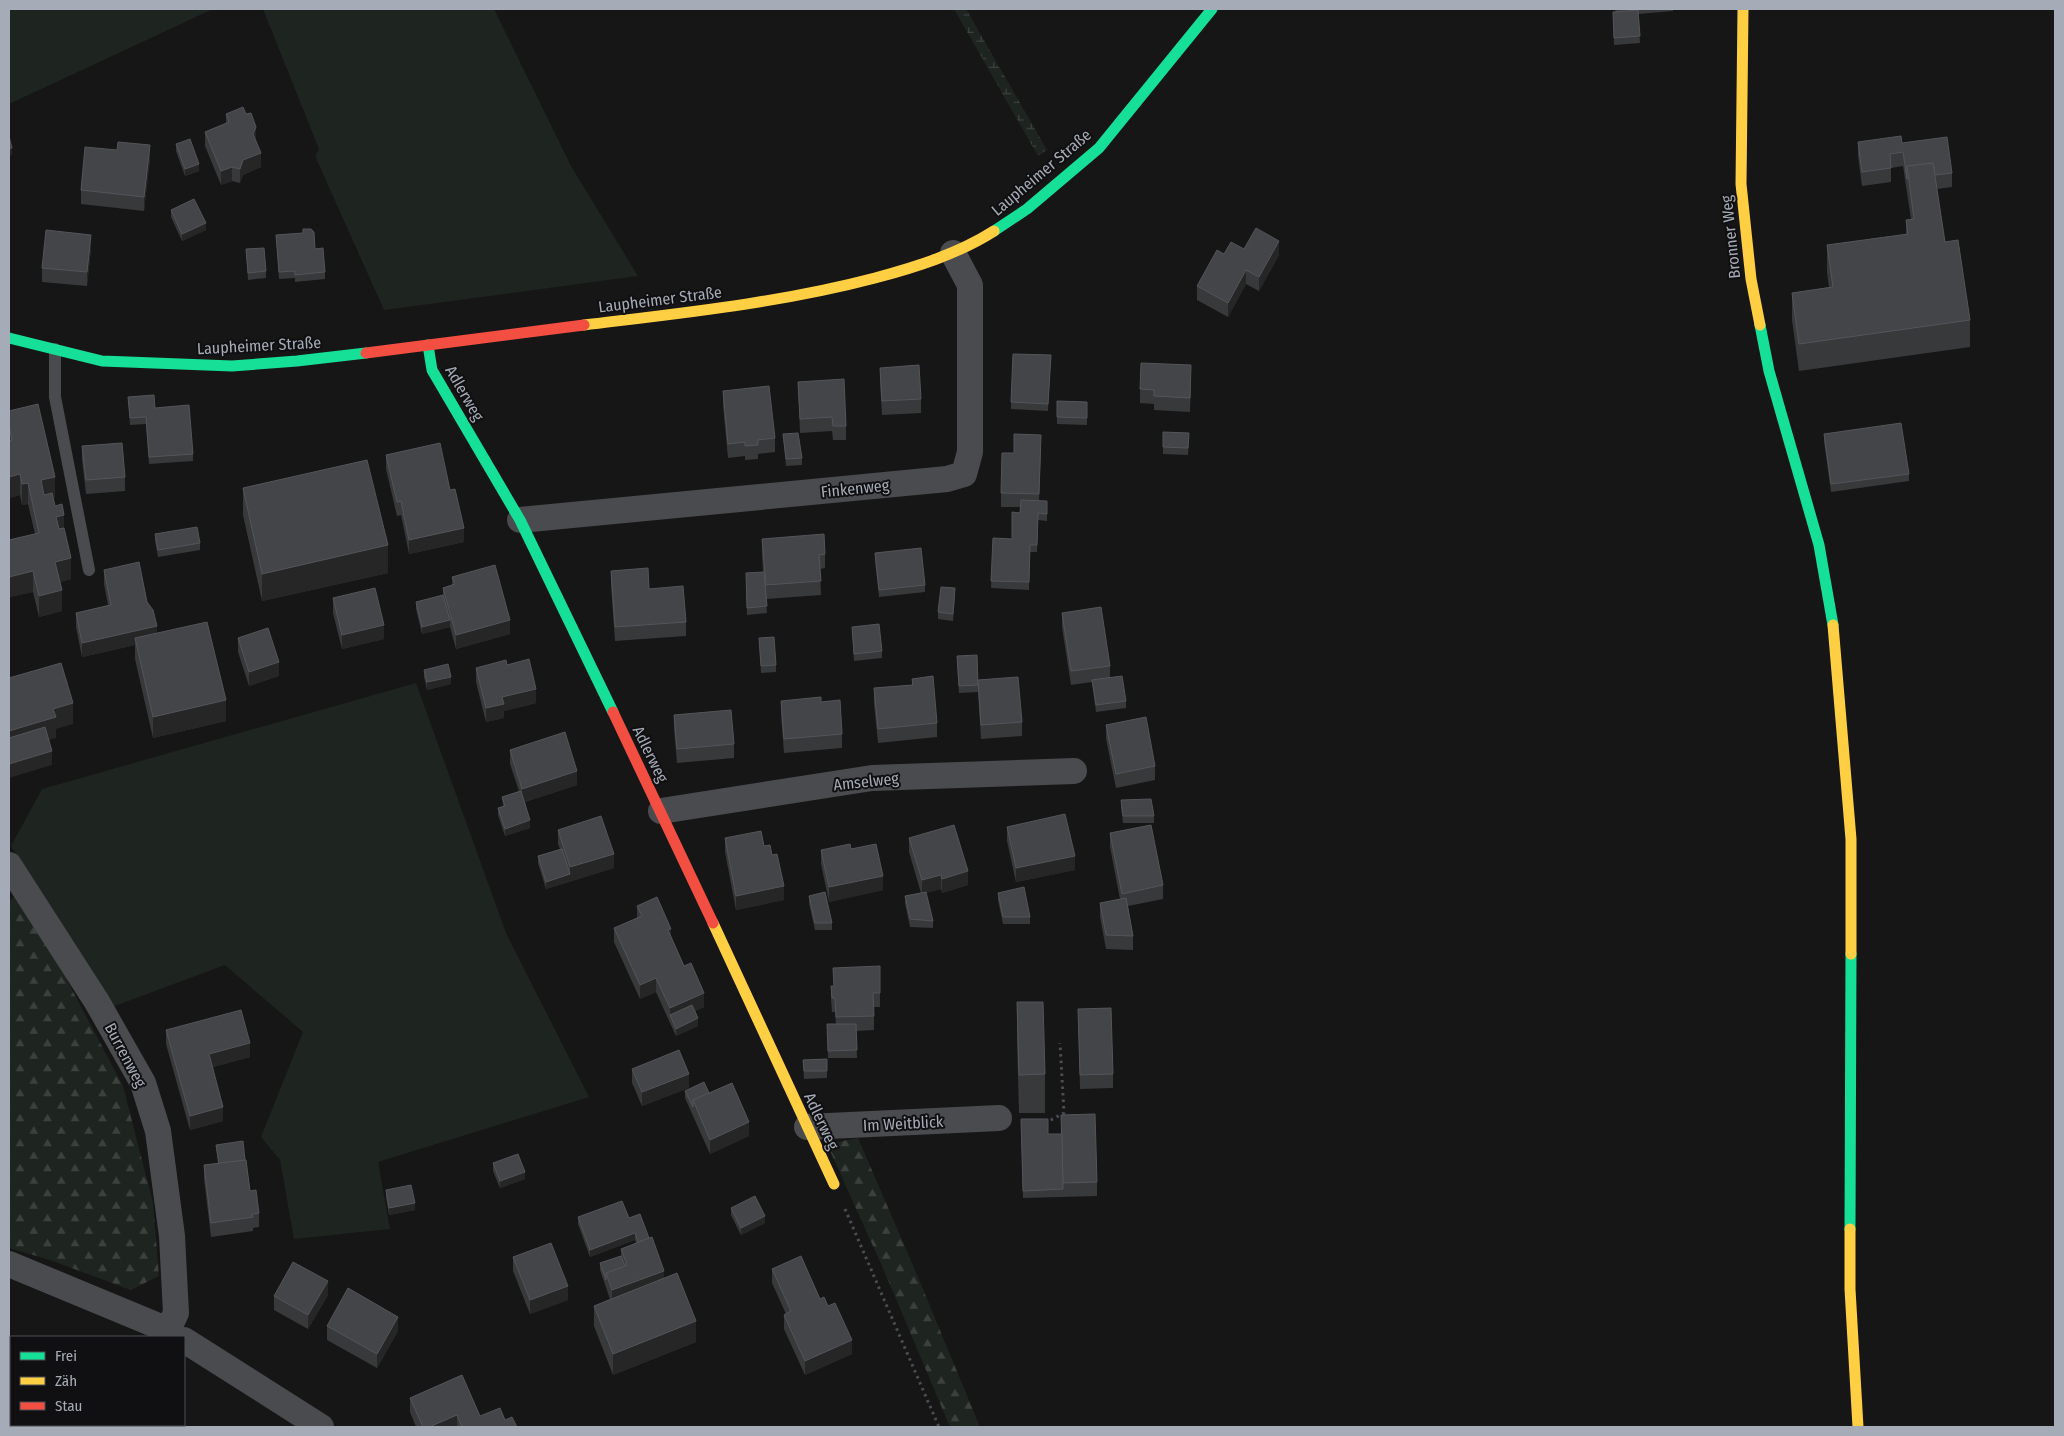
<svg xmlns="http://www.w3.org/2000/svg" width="2064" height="1436" viewBox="0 0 2064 1436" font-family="'Fira Sans Condensed',sans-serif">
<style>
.grass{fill:#1e241f}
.forest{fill:url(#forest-firs)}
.wetland{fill:url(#wetland-marsh)}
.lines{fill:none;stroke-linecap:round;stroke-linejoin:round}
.path{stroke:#4c4d51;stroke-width:3;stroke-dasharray:2.5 4;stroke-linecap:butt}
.lane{stroke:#4a4b4f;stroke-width:12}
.street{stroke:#4a4b4f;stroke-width:26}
.fast{stroke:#16e098;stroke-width:11}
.slow{stroke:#ffcf43;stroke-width:11}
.jam{stroke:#f24e42;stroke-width:11}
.wall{fill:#38393b}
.shaded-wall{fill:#262627}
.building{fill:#444549;stroke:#53555a}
.labels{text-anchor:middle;stroke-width:4;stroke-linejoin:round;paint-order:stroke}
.street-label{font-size:16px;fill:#a6acb7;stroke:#101012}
</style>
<defs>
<pattern id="forest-firs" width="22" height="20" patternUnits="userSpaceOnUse" patternTransform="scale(1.25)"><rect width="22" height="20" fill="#1e241f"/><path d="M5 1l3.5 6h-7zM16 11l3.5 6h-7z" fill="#3c413d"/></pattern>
<pattern id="wetland-marsh" width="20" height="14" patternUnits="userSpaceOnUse" patternTransform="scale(1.25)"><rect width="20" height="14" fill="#1e241f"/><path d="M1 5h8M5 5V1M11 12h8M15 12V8" fill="none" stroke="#3c413d"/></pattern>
</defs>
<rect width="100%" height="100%" fill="#161616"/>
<g class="grass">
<path d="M9,9H213L9,104Z"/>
<path d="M263,9H494L571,166L638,276L384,310L315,156L319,149Z"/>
<path d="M416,683L506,933L589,1097L378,1162L390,1229L294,1239L280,1160L261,1137L303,1032L225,965L112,1007L11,846L42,789Z"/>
</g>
<g class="forest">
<path d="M14,897L60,967L123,1086L153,1203L159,1276L131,1290L50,1260L9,1248V901Z"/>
<path d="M858,1138L915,1270L980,1427H950L886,1275L827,1144Z"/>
</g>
<path class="wetland" d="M954,9H966L1047,150L1038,156Z"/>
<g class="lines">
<g class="path">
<path d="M1045,1123L1064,1113L1060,1043"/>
<path d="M845,1209L939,1427"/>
</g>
<path class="lane" d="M55,349V397L89,570"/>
<g class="street">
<path d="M520,520L947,479L964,474L970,452V285L953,253"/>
<path d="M661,811L872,778L1074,771"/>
<path d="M9,865L97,1002L143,1083L158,1131L172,1236L176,1313L168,1330L9,1264"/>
<path d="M807,1127L999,1118"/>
<path d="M184,1340L321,1427"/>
</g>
<g class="fast">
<path d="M994,231L1027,209L1099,148L1212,9"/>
<path d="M1760,325L1769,371L1819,545L1833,625"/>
<path d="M9,338L102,361L232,366L297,361L366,353"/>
<path d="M428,345L432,370L520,520L613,712"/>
<path d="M1850,1229L1851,954"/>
</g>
<g class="slow">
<path d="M1743,9L1741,184L1751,279L1760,325"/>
<path d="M584,325C682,313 780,303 875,278C916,267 958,254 994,231"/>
<path d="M1833,625L1851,839V954"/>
<path d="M713,923L834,1184"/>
<path d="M1850,1229V1289L1858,1427"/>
</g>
<g class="jam">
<path d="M366,353L584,325"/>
<path d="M613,712L713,923"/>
</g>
</g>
<g class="wall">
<path d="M1615,9H1673V11L1638,14L1640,43L1614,45L1613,12H1616Z"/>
<path d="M226,114L256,141L261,167L243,175L240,183L232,181L221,185L205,146V132L226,124Z"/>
<path d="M1858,142L1902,143L1952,173V187L1937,189L1945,242L1970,320V347L1799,371L1792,320V293L1829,287L1827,272V245L1906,235V220L1911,219L1903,166L1891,168V182L1862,186L1858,156Z"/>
<path d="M176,144L199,171L185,176L176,151Z"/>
<path d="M117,150L150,159L144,211L81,204V190Z"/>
<path d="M171,210L206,230L182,241L171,217Z"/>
<path d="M276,235L315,249L325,272V279L295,282V278L279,279Z"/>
<path d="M91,249L87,286L42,282V268Z"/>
<path d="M246,249L266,271V278L248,280Z"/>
<path d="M1244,249L1279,255L1259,291L1246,284L1228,317L1197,300V286L1224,254Z"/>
<path d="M1051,355L1048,411L1011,409V402Z"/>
<path d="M880,368L921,399V413L882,415L880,382Z"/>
<path d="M1191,379L1190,412L1154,410V404L1140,403V389Z"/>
<path d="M798,382L846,426V440H833L832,431L800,433Z"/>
<path d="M723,391L775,438V452L758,454V459L745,460V456L728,458L723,405Z"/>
<path d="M128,397L193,454V461L149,464L146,424L130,425Z"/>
<path d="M1057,401L1087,402V425L1057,424Z"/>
<path d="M9,411L55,498H53L55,506L64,529L71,579L60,582L62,611L39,617L33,592L9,597V540L35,534L28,504L22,505L20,495L9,498Z"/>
<path d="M1163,432L1189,440L1188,455L1163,454Z"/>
<path d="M783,434L802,458V465L786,466Z"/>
<path d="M1824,434L1909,474V481L1831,492L1824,441Z"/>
<path d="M82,446L125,477V491L86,494L82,460Z"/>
<path d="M1041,449L1039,501H1047V521L1038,520L1037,552H1030L1029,590L991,588L993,538L1012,539L1020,513V507H1001V493L1014,453Z"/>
<path d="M386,455L450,490L464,542L409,554L401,515L397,516L386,469Z"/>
<path d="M243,488L388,573L262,601L243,515Z"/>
<path d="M155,534L200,543V550L158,557L155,541Z"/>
<path d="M762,539L825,554V568L820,569L821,595L766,599L767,613L747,615L746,573L763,572L762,553Z"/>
<path d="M875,553L925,585V592L879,597L875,560Z"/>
<path d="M104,570L147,602L157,634L226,721L153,738L135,659V645L82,657L76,627V613L108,605L104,584Z"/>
<path d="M611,571L649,589L686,622V636L615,641L611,585Z"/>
<path d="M452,577L510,634L456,649L450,627L422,634L416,609V602L443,595V588L452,585Z"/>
<path d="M955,595L953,621L938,619V612Z"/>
<path d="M333,598L384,639L342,649L333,613Z"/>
<path d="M1062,613L1110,666V677L1126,701V708L1096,712L1092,682L1071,685L1062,627Z"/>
<path d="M852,627L882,651V658L854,661Z"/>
<path d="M238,638L279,676L249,686L238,652Z"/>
<path d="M759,638L776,665V672L761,673Z"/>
<path d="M957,663L978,680L1022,722V736L981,739L978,692L959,693Z"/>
<path d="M507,665L536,703L504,711V718L486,722L476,682V668Z"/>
<path d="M424,670L451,684L427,690L424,677Z"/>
<path d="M912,679L937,723V737L878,743L874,703V688L912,685Z"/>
<path d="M781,701L821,702L842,734V748L784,753L781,715Z"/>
<path d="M674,715L734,744V758L677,763L674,729Z"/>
<path d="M1106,725L1155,766V780L1116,788L1106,739Z"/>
<path d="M510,750L577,785L525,802L530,828L505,836L498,815V808L503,806L502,797L519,791L510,764Z"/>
<path d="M1121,800L1154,816V823H1123L1121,807Z"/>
<path d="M1007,827L1075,870L1016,882L1007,841Z"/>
<path d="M558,830L614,868L546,889L538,863V856L560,849L558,844Z"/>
<path d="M1110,833L1163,885V899L1128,906L1133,936V950L1106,949L1100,917V903L1120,899L1110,847Z"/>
<path d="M725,838L764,846L772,855L784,900L736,910L725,852Z"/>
<path d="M909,838L968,885L942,893L941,889L926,893L933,921V928L910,927L905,903V896L921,893L909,852Z"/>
<path d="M851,849L883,890L829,902L821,864V850Z"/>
<path d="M998,893L1030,917V924H1003L998,900Z"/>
<path d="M809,896L832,923V930H815L809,903Z"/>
<path d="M637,906L671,938L684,966L704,1007L695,1011L698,1026L676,1036L656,992L640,999L614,942V928L637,918Z"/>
<path d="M833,968L880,993V1007H874V1030L856,1031L857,1058H828L827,1024H836L835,1012H832L831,1000V986H834Z"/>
<path d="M1017,1002L1045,1074V1113H1019L1017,1041Z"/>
<path d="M1078,1009L1113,1074V1088L1080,1089Z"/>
<path d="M166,1030L250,1057L213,1067L223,1121L190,1130L166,1044Z"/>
<path d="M827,1059V1078L804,1079L803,1060Z"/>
<path d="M632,1069L689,1088L642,1106L632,1083Z"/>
<path d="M685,1091L709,1093L749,1136L710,1154L685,1098Z"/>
<path d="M1061,1115L1097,1182V1196L1023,1198L1021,1119L1048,1134H1061Z"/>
<path d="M216,1145L250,1191L259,1213V1227L253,1228V1231L211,1237L204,1179V1165L218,1164Z"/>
<path d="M493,1163L525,1179L500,1188L493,1171Z"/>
<path d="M386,1190L415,1210L389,1215L386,1197Z"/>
<path d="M731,1208L765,1223L741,1235L731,1215Z"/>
<path d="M578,1217L629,1218L664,1277L696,1342L613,1375L594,1326V1306L610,1299L600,1270V1263L621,1256V1249L636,1243L635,1240L590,1257L578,1224Z"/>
<path d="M513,1257L568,1300L530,1314L513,1271Z"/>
<path d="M772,1269L820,1299L828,1306L852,1354L805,1375L784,1329V1315L786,1314L772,1283Z"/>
<path d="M328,1295L308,1329L274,1310V1296Z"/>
<path d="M327,1326L398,1331L377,1368L327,1340Z"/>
<path d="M410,1398L480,1416L505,1420L517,1427H416L410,1412Z"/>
</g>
<g class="shaded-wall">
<path d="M256,127V141L253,134Z"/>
<path d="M150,145V159L144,211V197Z"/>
<path d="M12,148V155L9,156V149Z"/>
<path d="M261,153V167L243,175L240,183V169L243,160Z"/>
<path d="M199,164V171L185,176V169Z"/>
<path d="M232,167V181L221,185V171Z"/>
<path d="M206,223V230L182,241V234Z"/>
<path d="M91,235V249L87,286V272Z"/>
<path d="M1279,241V255L1259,291V277Z"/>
<path d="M1246,270V284L1228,317V303Z"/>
<path d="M20,474V495L9,498V477Z"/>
<path d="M55,477V498L41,501V480Z"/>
<path d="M28,483V504L22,505V484Z"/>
<path d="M64,515V536L56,537V517Z"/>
<path d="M464,528V542L409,554V540Z"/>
<path d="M388,545V573L262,601V574Z"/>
<path d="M71,558V579L55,583V562Z"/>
<path d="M33,571V592L9,597V577Z"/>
<path d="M955,588V595L953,621V614Z"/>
<path d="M62,590V611L39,617V596Z"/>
<path d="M450,620V627L422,634V627Z"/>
<path d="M510,620V634L456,649V635Z"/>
<path d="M384,625V639L342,649V635Z"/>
<path d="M157,626V640L135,638V645L82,657V643Z"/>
<path d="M279,662V676L249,686V672Z"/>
<path d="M451,677V684L427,690V682Z"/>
<path d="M536,689V703L504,711V718L486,722V708L502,697Z"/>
<path d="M226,700V721L153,738V717Z"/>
<path d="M73,703V724L56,729V738L9,752V731L53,709Z"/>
<path d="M52,751V765L9,778V764Z"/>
<path d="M577,771V785L522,803V789Z"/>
<path d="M530,820V828L505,836V829Z"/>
<path d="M614,854V868L546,889V882L570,874V867Z"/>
<path d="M1075,856V870L1016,882V868Z"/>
<path d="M968,871V885L942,893V879Z"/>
<path d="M941,875V889L922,894V880Z"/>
<path d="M883,876V890L829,902V887Z"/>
<path d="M784,886V900L736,910V896Z"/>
<path d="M671,929V943L668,930Z"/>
<path d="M656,978V992L640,999V985Z"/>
<path d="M704,993V1007L672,1021L670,1015V1008Z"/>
<path d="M698,1018V1026L676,1036V1029Z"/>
<path d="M250,1043V1057L209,1068V1054Z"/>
<path d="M689,1074V1088L642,1106V1092Z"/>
<path d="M223,1107V1121L190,1130V1116Z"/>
<path d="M749,1122V1136L710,1154V1140Z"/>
<path d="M525,1172V1179L500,1188V1181Z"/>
<path d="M415,1203V1210L389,1215V1208Z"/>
<path d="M765,1216V1223L741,1235V1228Z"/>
<path d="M635,1233V1240L590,1257V1250Z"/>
<path d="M664,1271V1285L612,1304V1290Z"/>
<path d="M328,1281V1295L308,1329V1315Z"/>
<path d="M568,1286V1300L530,1314V1300Z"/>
<path d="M398,1317V1331L377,1368V1354Z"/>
<path d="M696,1321V1342L613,1375V1354Z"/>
<path d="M852,1340V1354L805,1375V1361Z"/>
<path d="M457,1415V1427H429Z"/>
</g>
<g class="building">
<path d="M1638,10L1640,36L1614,38L1613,12Z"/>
<path d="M243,107L246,114L251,113L256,127L253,134L261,153L243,160L240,169L232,167L221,171L205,132L229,122L226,114Z"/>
<path d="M9,136L12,148L9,149Z"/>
<path d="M1901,136L1902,143L1947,137L1952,173L1935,175L1933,163L1907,166V179L1903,152L1890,154L1891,168L1862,172L1858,142Z"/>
<path d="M190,139L199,164L185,169L176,144Z"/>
<path d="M118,142L150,145L144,197L81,190L85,147L117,150Z"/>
<path d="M1933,163L1945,242L1958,240L1970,320L1799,344L1792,293L1833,287L1827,245L1908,234L1906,220L1914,219L1907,166Z"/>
<path d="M194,199L206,223L182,234L171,210Z"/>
<path d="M1256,228L1279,241L1259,277L1246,270L1228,303L1197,286L1217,250L1224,254L1231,242L1244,249Z"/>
<path d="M303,229H311L314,232L315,249L323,248L325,272L295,275V271L279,272L276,235L303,233Z"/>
<path d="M46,230L91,235L87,272L42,268Z"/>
<path d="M264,248L266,271L248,273L246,249Z"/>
<path d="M1013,354L1051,355L1048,404L1011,402Z"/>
<path d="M1141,363L1191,365L1190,398L1154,396V390L1140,389Z"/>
<path d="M919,365L921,399L882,401L880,368Z"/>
<path d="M844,379L846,426H833L832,417L800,419L798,382Z"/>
<path d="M769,386L775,438L758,440V445L745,446V442L728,444L723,391Z"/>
<path d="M154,395L155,408L189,405L193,454L149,457L146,417L130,418L128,397Z"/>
<path d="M1057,401L1087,402V418L1057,417Z"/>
<path d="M38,404L55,477L41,480L44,495L52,493L55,506L62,504L64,515L56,517L59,529L64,528L71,558L55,562L62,590L39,596L33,571L9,577V540L39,533L28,483L22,484L20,474L9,477V441L12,440L9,425V411Z"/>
<path d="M1901,423L1909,474L1831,484L1824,434Z"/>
<path d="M1163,432L1189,433L1188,448L1163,447Z"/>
<path d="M798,433L802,458L786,459L783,434Z"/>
<path d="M1014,434L1041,435L1039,494L1001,493L1002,453H1014Z"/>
<path d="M122,443L125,477L86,480L82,446Z"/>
<path d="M440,443L450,490L455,489L464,528L409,540L401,501L397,502L386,455Z"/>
<path d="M367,460L388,545L262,574L243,488Z"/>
<path d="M1021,500L1047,501V514L1038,513L1037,545H1030L1029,582L991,581L993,538L1012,539V512L1020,513Z"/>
<path d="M197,527L200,543L158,550L155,534Z"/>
<path d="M824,534L825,554L819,555L821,581L766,585L762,539Z"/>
<path d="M921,548L925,585L879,590L875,553Z"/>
<path d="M139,562L147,602L153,610L157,626L82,643L76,613L111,605L104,570Z"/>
<path d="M495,565L510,620L456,635L443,588L455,584L452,577Z"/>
<path d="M648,568L649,589L683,586L686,622L615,627L611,571Z"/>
<path d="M764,572L767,606L747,608L746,573Z"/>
<path d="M941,587L955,588L953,614L938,612Z"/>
<path d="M375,588L384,625L342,635L333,598Z"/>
<path d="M443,595L450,620L422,627L416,602Z"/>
<path d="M1101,607L1110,666L1071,671L1062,613Z"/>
<path d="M207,622L226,700L153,717L135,638Z"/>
<path d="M879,624L882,651L854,654L852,627Z"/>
<path d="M268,628L279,662L249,672L238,638Z"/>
<path d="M774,637L776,665L761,666L759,638Z"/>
<path d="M977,655L978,685L959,686L957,656Z"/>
<path d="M529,659L536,689L502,697L504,704L486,708L476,668L506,660L507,665Z"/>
<path d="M61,663L73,703L53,709L56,717L9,731V678Z"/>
<path d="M448,664L451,677L427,682L424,670Z"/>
<path d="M933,676L937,723L878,729L874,688L913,685L912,679Z"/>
<path d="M1122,676L1126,701L1096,705L1092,680Z"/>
<path d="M1018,677L1022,722L981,725L978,680Z"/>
<path d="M821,697V702L840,700L842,734L784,739L781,701Z"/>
<path d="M731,710L734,744L677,749L674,715Z"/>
<path d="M1146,717L1155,766L1116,774L1106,725Z"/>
<path d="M45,727L52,751L9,764V738Z"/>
<path d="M565,732L577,771L522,789L510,750Z"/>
<path d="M521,791L530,820L505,829L498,808L505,806L502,797Z"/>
<path d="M1151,799L1154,816H1123L1121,800Z"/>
<path d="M1065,814L1075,856L1016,868L1007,827Z"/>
<path d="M601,816L614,854L570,867L558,830Z"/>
<path d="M954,825L968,871L942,879L941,875L922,880L909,838Z"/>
<path d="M1151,825L1163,885L1122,894L1110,833Z"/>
<path d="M761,831L764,846L770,845L772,855L777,854L784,886L736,896L725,838Z"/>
<path d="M850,844L851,849L876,844L883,876L829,887L821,850Z"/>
<path d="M562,849L570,874L546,882L538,856Z"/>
<path d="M1024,887L1030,917H1003L998,893Z"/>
<path d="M825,892L832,923H815L809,896Z"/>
<path d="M926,892L933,921L910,919L905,896Z"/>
<path d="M657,897L671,929L668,930L684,966L691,963L704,993L670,1008L656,978L640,985L614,928L642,916L637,906Z"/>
<path d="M1126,898L1133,936L1106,935L1100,903Z"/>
<path d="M880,966V993H873L874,1016L836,1017L835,998H832L831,986H834L833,968Z"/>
<path d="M1017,1002H1043L1045,1074L1019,1075Z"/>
<path d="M692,1005L698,1018L676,1029L670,1015Z"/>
<path d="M1111,1008L1113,1074L1080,1075L1078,1009Z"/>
<path d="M241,1010L250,1043L209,1054L223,1107L190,1116L166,1030Z"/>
<path d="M827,1024H856L857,1050L828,1051Z"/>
<path d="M679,1050L689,1074L642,1092L632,1069Z"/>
<path d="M827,1059V1071H804L803,1060Z"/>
<path d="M704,1082L709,1093L693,1100V1107L685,1091Z"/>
<path d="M732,1083L749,1122L710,1140L693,1100Z"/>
<path d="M1095,1114L1097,1182L1063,1183L1061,1115Z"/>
<path d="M1021,1119H1048V1134H1062L1063,1189L1023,1191Z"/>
<path d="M243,1141L245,1160L219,1164L216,1145Z"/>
<path d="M518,1154L525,1172L500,1181L493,1163Z"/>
<path d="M246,1160L250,1191L256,1190L259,1213L252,1214L253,1217L211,1223L204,1165Z"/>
<path d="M411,1185L415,1203L389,1208L386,1190Z"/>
<path d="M755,1196L765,1216L741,1228L731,1208Z"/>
<path d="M622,1201L629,1218L640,1214L649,1238L638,1242L635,1233L590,1250L578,1217Z"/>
<path d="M652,1237L664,1271L612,1290L606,1273L627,1265L621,1249Z"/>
<path d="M551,1243L568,1286L530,1300L513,1257Z"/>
<path d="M621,1256L625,1266L606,1273V1280L600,1263Z"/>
<path d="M801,1256L820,1299L824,1297L828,1306L835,1303L852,1340L805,1361L784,1315L791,1311L772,1269Z"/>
<path d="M293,1262L328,1281L308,1315L274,1296Z"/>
<path d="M677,1273L696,1321L613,1354L594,1306Z"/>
<path d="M348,1288L398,1317L377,1354L327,1326Z"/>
<path d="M462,1375L480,1416L500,1408L505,1420L512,1417L517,1427H462L457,1415L429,1427H423L410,1398Z"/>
</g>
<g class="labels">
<g class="street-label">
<text transform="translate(1041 172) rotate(-40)" y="6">Laupheimer Straße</text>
<text transform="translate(1730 237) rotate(-96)" y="6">Bronner Weg</text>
<text transform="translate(660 299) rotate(-7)" y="6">Laupheimer Straße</text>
<text transform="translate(259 345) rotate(-3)" y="6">Laupheimer Straße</text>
<text transform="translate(465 393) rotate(60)" y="6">Adlerweg</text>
<text transform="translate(855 488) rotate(-6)" y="6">Finkenweg</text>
<text transform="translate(651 754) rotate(64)" y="6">Adlerweg</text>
<text transform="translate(866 781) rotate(-6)" y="6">Amselweg</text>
<text transform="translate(126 1055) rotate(62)" y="6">Burrenweg</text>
<text transform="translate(822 1121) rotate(65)" y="6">Adlerweg</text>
<text transform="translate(903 1123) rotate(-3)" y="6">Im Weitblick</text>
</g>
</g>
<rect width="2064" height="1436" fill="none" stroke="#a6acb7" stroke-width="20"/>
<rect x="10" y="1336" width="175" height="90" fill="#101012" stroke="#4c4e54"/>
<rect x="20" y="1352" width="25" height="8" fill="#16e098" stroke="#4c4e54"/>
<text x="55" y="1361" font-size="15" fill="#a6acb7">Frei</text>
<rect x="20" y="1377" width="25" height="8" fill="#ffcf43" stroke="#4c4e54"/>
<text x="55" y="1386" font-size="15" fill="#a6acb7">Zäh</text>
<rect x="20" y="1402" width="25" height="8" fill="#f24e42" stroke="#4c4e54"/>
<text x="55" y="1411" font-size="15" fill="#a6acb7">Stau</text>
</svg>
